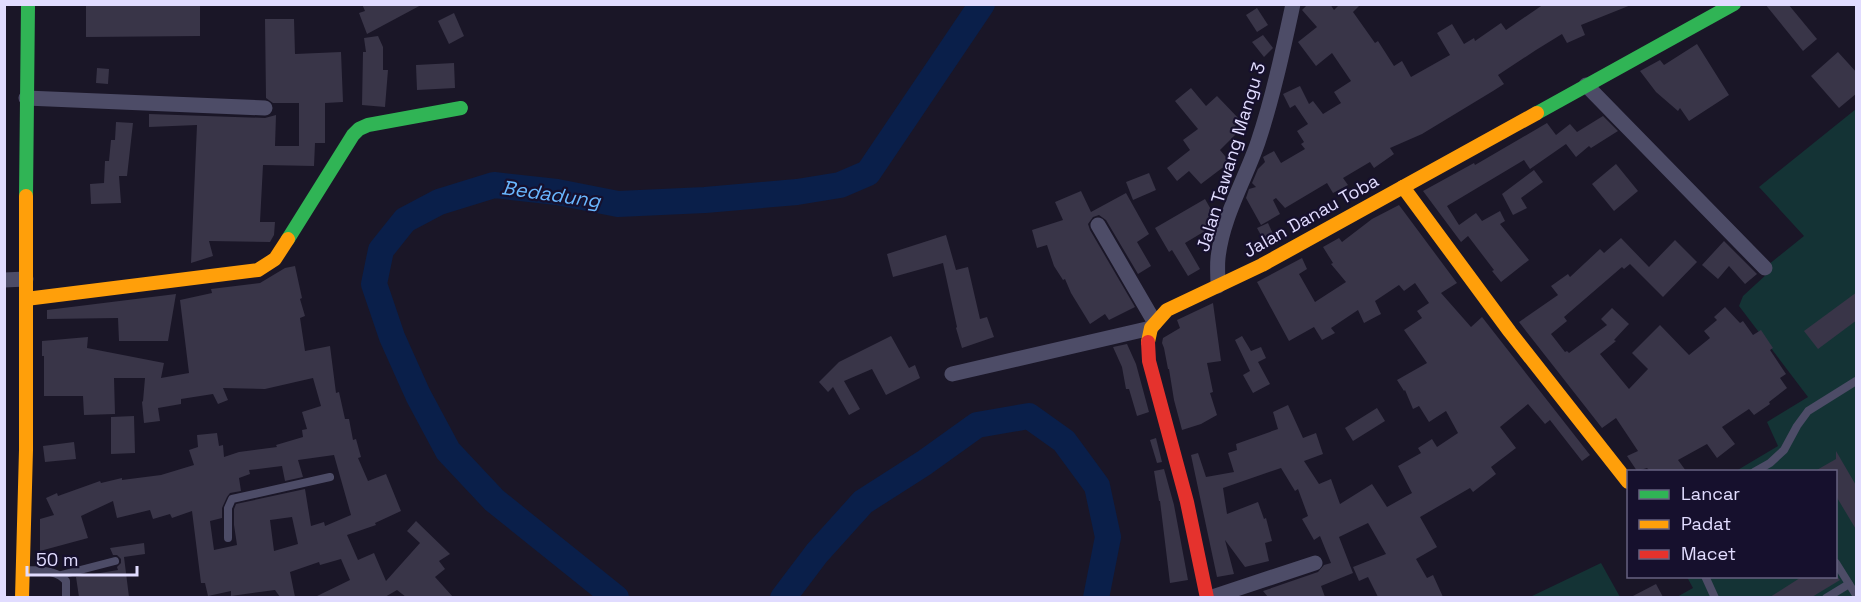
<svg xmlns="http://www.w3.org/2000/svg" width="1861" height="602" viewBox="0 0 1861 602" font-family="'Space Grotesk',sans-serif">
<style>
.green{fill:#143335}
.lines{fill:none;stroke-linecap:round;stroke-linejoin:round}
.river{stroke:#0a1f4a;stroke-width:26}
.building{fill:#393548;fill-rule:evenodd}
.lane{stroke:#4d4c67;stroke-width:8}
.street{stroke:#4d4c67;stroke-width:15}
.fast{stroke:#30b455;stroke-width:14}
.slow{stroke:#ff9f0a;stroke-width:14}
.jam{stroke:#e5322d;stroke-width:14}
.labels{text-anchor:middle;stroke-width:4.5;stroke-linejoin:round;paint-order:stroke}
.street-label{font-size:18px;fill:#e1dcff;stroke:#16102d}
.water-label{font-size:20px;font-style:italic;fill:#6ab7ff;stroke:#16102d}
</style>
<rect width="100%" height="100%" fill="#1a1627"/>
<g class="green">
<path d="M1856,109V597L1675,598L1693,588L1687,577L1836,576V472L1736,471L1778,446L1767,422L1808,397L1739,306L1743,296L1768,273V265L1804,236L1759,187Z"/>
<path d="M1601,563L1620,597H1530Z"/>
</g>
<g class="lines">
<g class="river">
<path d="M616,598L494,500L448,451L418,395L392,337L374,284L381,250L405,220L439,202L494,185L557,192L618,204L705,200L797,192L840,185L868,173L982,4"/>
<path d="M783,598L817,553L863,502L924,463L977,425L1029,416L1064,441L1097,486L1108,537L1096,598"/>
</g>
</g>
<g class="building">
<path d="M86,4H200V36L86,37Z"/>
<path d="M362,4H423L367,34L359,13L365,11Z"/>
<path d="M1308,4H1330L1334,10L1340,4H1361L1353,12L1375,43L1378,41L1394,66L1402,61L1411,77L1450,55L1437,33L1452,24L1464,44L1474,38L1475,41L1501,23L1506,30L1544,4L1631,5L1581,25L1585,35L1567,43L1562,34L1536,50L1498,75L1504,84L1493,91L1422,134L1390,148L1394,154L1374,168L1370,162L1343,178L1348,185L1333,193L1327,183L1285,208L1276,198L1273,200L1280,214L1261,225L1246,198L1249,189L1256,187L1252,183L1258,169L1265,162L1263,157L1274,151L1281,163L1305,149L1301,144L1304,142L1297,131L1308,124L1295,105L1290,108L1283,94L1300,86L1309,104L1313,101L1323,114L1341,103L1334,92L1351,81L1332,53L1316,66L1298,42L1317,27L1302,10Z"/>
<path d="M1765,4H1788L1817,39L1803,51Z"/>
<path d="M1257,8L1268,25L1257,32L1246,15Z"/>
<path d="M454,13L464,36L449,44L438,21Z"/>
<path d="M265,19H294L295,54L341,52L343,102L325,103V143H315L314,166L263,165L260,222H275L274,235L270,242L209,241L213,256L191,263L197,125L149,127V114L265,118L276,115L275,146H299V103H273L266,98Z"/>
<path d="M1263,35L1273,48L1264,57L1252,42Z"/>
<path d="M378,36L383,47V70H388L385,107L362,105L363,52H366L364,38Z"/>
<path d="M1697,44L1729,95L1689,121L1680,108L1678,111L1656,92L1640,71L1660,60L1664,65Z"/>
<path d="M1838,52L1857,73V93L1839,108L1811,76Z"/>
<path d="M454,63L455,88L417,90L416,65Z"/>
<path d="M97,68L109,69L108,84L96,83Z"/>
<path d="M1191,88L1206,106L1217,96L1241,121L1233,128L1237,133L1220,150L1230,162L1201,184L1189,171L1177,181L1167,168L1190,150L1183,140L1198,129L1175,101Z"/>
<path d="M1603,116L1618,131L1591,148L1589,146L1576,157L1566,144L1530,169L1524,160L1447,206L1459,225L1476,213L1482,221L1500,211L1505,221L1500,224L1529,260L1501,282L1492,271L1494,270L1468,236L1461,242L1423,191L1474,163L1475,165L1547,123L1556,135L1570,124L1577,132Z"/>
<path d="M116,122L133,123L127,176H119L121,203L91,204L90,184L104,183L105,161H109L111,140H115Z"/>
<path d="M1616,164L1638,191L1614,211L1592,184Z"/>
<path d="M1534,170L1543,182L1521,198L1527,208L1513,215L1502,194Z"/>
<path d="M1149,173L1156,190L1133,200L1126,182Z"/>
<path d="M1081,191L1091,212L1126,193L1149,234L1137,242L1151,266L1138,274L1106,220L1099,215L1093,217L1088,224L1090,230L1135,307L1109,320L1105,314L1090,324L1071,293L1065,279L1063,280L1054,266L1047,245L1037,248L1032,230L1063,220L1055,202Z"/>
<path d="M1205,199L1217,220L1215,225L1185,243L1200,269L1188,276L1172,250L1169,252L1155,228Z"/>
<path d="M1399,205L1457,283L1441,293L1471,327L1482,317L1590,455L1582,461L1550,420L1545,424L1528,404L1500,427L1516,448L1491,467L1496,474L1473,492L1470,488L1420,517L1437,547L1416,559L1427,578L1433,575L1443,597H1378L1368,577L1359,581L1353,567L1386,554L1368,523L1339,537L1353,573L1321,586L1325,597H1268L1263,591L1318,572L1324,565L1331,563L1320,536L1314,540L1302,519L1308,516L1298,489L1295,491L1281,468L1223,488L1227,514L1258,502L1264,519L1266,518L1272,541L1265,543L1269,561L1245,567L1225,540L1234,574L1217,577L1191,455L1198,453L1206,477L1234,472L1228,453L1237,450L1236,444L1278,429L1273,412L1288,405L1303,438L1316,433L1323,454L1304,461L1319,484L1331,479L1340,504L1372,484L1387,507L1412,493L1398,466L1421,453L1418,448L1432,439L1437,447L1458,433L1446,411L1429,422L1419,406L1413,409L1405,390L1404,391L1397,380L1427,363L1404,330L1422,318L1417,311L1429,303L1415,283L1404,291L1399,285L1375,301L1381,314L1364,323L1358,310L1331,328L1335,333L1322,340L1314,327L1289,341L1257,282L1302,258L1307,269L1299,274L1315,302L1346,282L1331,264L1333,263L1323,247L1339,238L1342,242L1372,219Z"/>
<path d="M1268,223L1273,234L1263,239L1257,228Z"/>
<path d="M946,235L956,270L968,267L980,319L987,317L994,337L962,348L956,328L957,327L943,263L893,277L887,254Z"/>
<path d="M1621,238L1649,267L1675,240L1697,262L1663,297L1630,264L1624,269L1622,267L1564,317L1567,321L1551,334L1565,352L1567,351L1569,353L1607,325L1601,319L1612,308L1629,324L1614,340L1616,341L1600,354L1629,389L1648,369L1632,353L1660,325L1689,355L1710,338L1704,331L1717,320L1714,317L1725,307L1740,323L1743,321L1753,335L1761,330L1773,348L1770,350L1786,374L1780,378L1787,388L1769,402L1770,404L1754,415L1749,409L1722,427L1735,444L1717,458L1707,444L1678,460L1686,471H1650L1647,468L1637,471L1627,456L1638,451L1616,418L1602,428L1519,322L1558,295L1551,286L1568,274L1570,277L1600,249L1604,253Z"/>
<path d="M1724,241L1757,274L1745,284L1729,266L1718,279L1702,265Z"/>
<path d="M295,266L302,298L300,299L305,316L300,318L305,351L330,346L336,393L339,392L345,419H349L353,440L356,439L361,457L358,458L368,481L386,474L401,511L375,523L376,525L347,535L358,560L374,553L386,581L420,543L407,531L416,521L450,554L439,561L445,569L435,577L453,597H406L397,590L385,597H315L350,580L341,559L320,565L319,562L290,572L295,597H280L275,590L231,596V591L208,596L205,583H201L192,511L172,518L170,514L153,519L150,510L117,518L113,501L81,516L88,538L40,551V519L54,515L46,498L57,493L58,496L100,481L101,483L122,478V480L161,475L194,465L189,450L198,447L197,435L217,433L219,446L223,445L224,457L239,452L277,447L276,445L303,437L302,430L307,429L302,412L321,406L313,378L265,389L223,388L228,400L218,404L213,394L181,399V404L158,408L160,421L144,423L142,402L143,401L145,378H114L115,414L84,415L83,396H44V356H42V341L88,337L87,348L164,363L161,378L189,373L180,300L212,293L211,289L260,283L285,268ZM334,455L351,515L325,526L324,522L311,526L305,489L236,504L234,509V525L237,545L214,550L210,521L222,518V508L227,497L230,493L241,491L239,478L250,474L249,470L282,466L285,481L303,477L298,460ZM292,517L298,544L274,551L270,520Z"/>
<path d="M1857,292V320L1818,349L1804,331Z"/>
<path d="M176,294L168,341H119L118,318L47,319V310Z"/>
<path d="M1213,303L1221,361L1207,363L1213,392L1210,393L1217,415L1201,424L1182,430L1174,400L1169,369H1168L1164,348L1162,343L1163,338L1180,328L1177,320Z"/>
<path d="M891,336L909,368L915,365L920,378L886,395L872,369L844,381L860,409L849,415L833,387L828,392L819,382L839,362Z"/>
<path d="M1242,336L1251,351L1261,347L1266,358L1258,362L1270,384L1253,393L1243,375L1250,371L1235,340Z"/>
<path d="M1127,344L1136,364L1149,412L1137,416L1129,389H1126L1122,367L1113,347Z"/>
<path d="M1377,408L1385,421L1353,441L1345,428Z"/>
<path d="M134,416L135,453L111,454V417Z"/>
<path d="M1156,438L1162,462L1157,463L1150,440Z"/>
<path d="M74,442L76,459L45,462L43,446Z"/>
<path d="M1836,451L1857,487V531L1836,496V471H1815L1836,459Z"/>
<path d="M1164,469L1174,505L1188,580L1170,583L1160,501H1159L1154,471Z"/>
<path d="M144,543L145,554L124,557L129,597H79L76,577L118,570L117,567L121,563V559L117,555H113L110,548Z"/>
<path d="M1803,576H1837L1840,580L1812,597H1770Z"/>
<path d="M1656,584L1663,597H1631Z"/>
</g>
<g class="lines">
<g class="lane">
<path d="M1754,472L1770,463L1784,450L1797,426L1808,411L1856,381"/>
<path d="M228,538V508L232,499L330,477"/>
<path d="M1836,563L1856,595"/>
<path d="M28,570C42,571 57,570 66,581V598"/>
<path d="M61,575L115,561"/>
<path d="M1705,576L1715,598"/>
<path d="M1826,598L1849,584"/>
</g>
<g class="street">
<path d="M1586,85L1765,268"/>
<path d="M26,98L265,108"/>
<path d="M1098,225L1155,323"/>
<path d="M4,280L26,279"/>
<path d="M1218,286C1218,277 1217,267 1218,258C1222,218 1245,180 1258,142C1273,97 1283,50 1293,4"/>
<path d="M952,374L1151,328"/>
<path d="M1209,598L1315,563"/>
</g>
<g class="fast">
<path d="M1537,113L1734,4"/>
<path d="M26,196L28,4"/>
<path d="M288,239L353,135L359,129L368,125L461,108"/>
</g>
<g class="slow">
<path d="M1403,187L1510,332L1628,482"/>
<path d="M26,299L258,270L275,259L288,239"/>
<path d="M1148,342L1151,328L1167,310L1262,265L1537,113"/>
<path d="M22,598L26,450V196"/>
</g>
<path class="jam" d="M1148,342L1149,361L1187,502L1207,598"/>
</g>
<g class="labels">
<g class="street-label">
<text transform="translate(1231 157) rotate(-73)" y="6">Jalan Tawang Mangu 3</text>
<text transform="translate(1311 216) rotate(-29)" y="6">Jalan Danau Toba</text>
</g>
<g class="water-label">
<text transform="translate(551 194) rotate(8)" y="7">Bedadung</text>
</g>
</g>
<rect width="1861" height="602" fill="none" stroke="#e1dcff" stroke-width="12"/>
<rect x="1627" y="470" width="210" height="108" fill="#16102d" stroke="#676281" stroke-width="1.5"/>
<rect x="1639" y="490" width="30" height="9" fill="#30b455" stroke="#676281" stroke-width="1.5"/>
<text x="1681" y="500" font-size="18" fill="#e1dcff">Lancar</text>
<rect x="1639" y="520" width="30" height="9" fill="#ff9f0a" stroke="#676281" stroke-width="1.5"/>
<text x="1681" y="530" font-size="18" fill="#e1dcff">Padat</text>
<rect x="1639" y="550" width="30" height="9" fill="#e5322d" stroke="#676281" stroke-width="1.5"/>
<text x="1681" y="560" font-size="18" fill="#e1dcff">Macet</text>
<path d="M27 566v9h110v-9" fill="none" stroke="#e1dcff" stroke-width="3"/>
<text x="36" y="566" font-size="18" fill="#e1dcff" stroke="#16102d" stroke-width="4.5" paint-order="stroke">50 m</text>
</svg>
